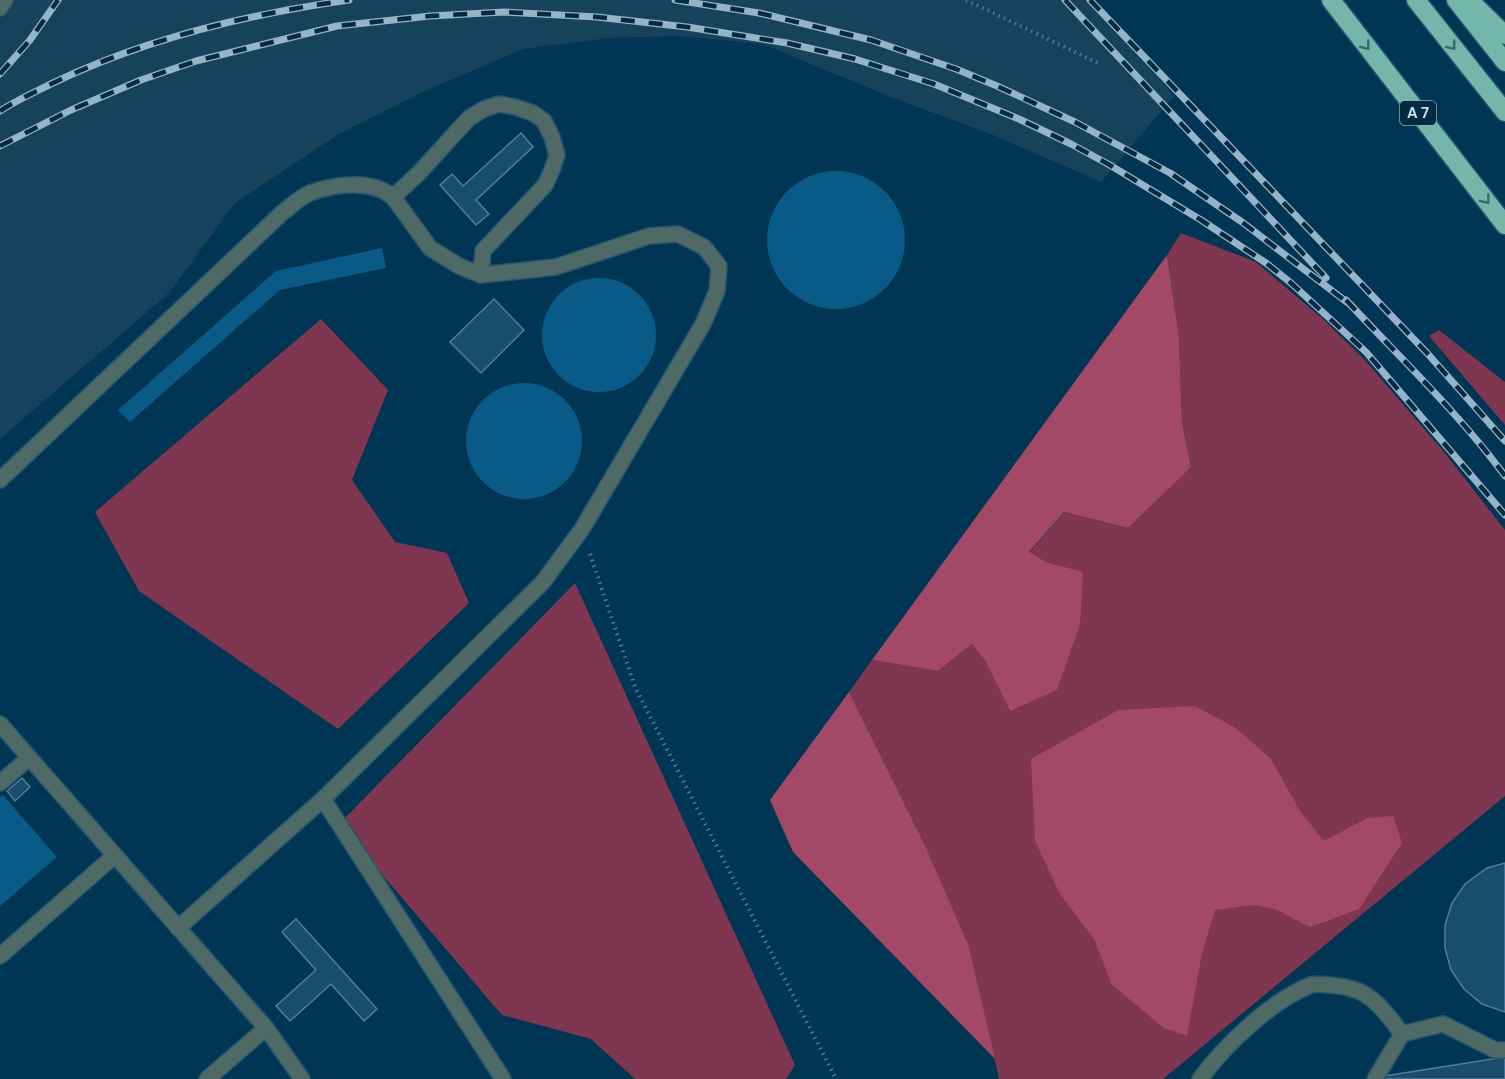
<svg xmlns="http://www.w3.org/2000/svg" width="1505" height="1079" viewBox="0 0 1505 1079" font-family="'DM Sans',sans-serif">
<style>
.built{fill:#17425c}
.green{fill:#7f3650}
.forest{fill:#a34867}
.water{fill:#095a86}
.building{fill:#1a4c6c;stroke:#4e7d9e;stroke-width:1.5}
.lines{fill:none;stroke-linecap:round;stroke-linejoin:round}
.minor-casing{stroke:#245470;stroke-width:18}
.highway-casing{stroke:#245470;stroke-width:21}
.path{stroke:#507993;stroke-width:4;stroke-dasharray:1.5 4.5;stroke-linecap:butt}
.minor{stroke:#4f6a64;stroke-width:15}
.highway{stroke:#72b7a9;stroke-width:18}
.rail-casing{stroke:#94b4ca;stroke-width:7}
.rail{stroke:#052b41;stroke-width:4.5;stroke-dasharray:14;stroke-linecap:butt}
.oneway{stroke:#366a70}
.labels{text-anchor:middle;stroke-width:4.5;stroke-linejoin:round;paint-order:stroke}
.shield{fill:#052b41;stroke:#8eaabe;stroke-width:1.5}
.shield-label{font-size:15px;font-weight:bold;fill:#c8e0f3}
</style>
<rect width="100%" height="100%" fill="#003553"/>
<path class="built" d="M0,0H1093L1174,96L1101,182L991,134L888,96L763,44L678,36L609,38L523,49L429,89L339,134L235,203L169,293L0,439Z"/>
<g class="green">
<path d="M1181,233L1256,262L1323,319L1364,359L1444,452L1505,530V796L1163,1079H999L969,946L924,843L849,692L872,660L938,671L972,644L985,661L1010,711L1083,573L1046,562L1029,553L1064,512L1128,528L1191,466L1182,422L1179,337L1167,255Z"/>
<path d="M321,319L388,390L352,480L395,542L447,553L469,603L338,729L139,591L95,512Z"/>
<path d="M1439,330L1505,382V425L1429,336Z"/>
<path d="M575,583L795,1065L786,1079H635L591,1039L502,1015L339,824Z"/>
</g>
<g class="forest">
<path d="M1167,255L1179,337L1182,422L1191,467L1128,528L1064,512L1029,552L1046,562L1083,572L1080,624L1057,690L1010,711L985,661L972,644L938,671L872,660Z"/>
<path d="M849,692L924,843L969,946L995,1059L793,852L770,800Z"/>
<path d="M1195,706L1236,728L1271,759L1300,811L1324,841L1367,818L1393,816L1402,843L1359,909L1310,927L1275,909L1254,905L1215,910L1202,953L1187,1036L1164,1028L1112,985L1094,939L1060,894L1035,841L1031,759L1118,710Z"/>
</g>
<g class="water">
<circle cx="836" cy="240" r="69"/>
<path d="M382,248L386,268L280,290L130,422L118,410L276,271Z"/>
<circle cx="599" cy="335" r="57"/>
<circle cx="524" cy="441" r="58"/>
<path d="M3,795L57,857L0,906V797Z"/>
</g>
<g class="building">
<path d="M521,133L533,147L476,200L489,214L476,225L440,185L452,174L463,186Z"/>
<path d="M494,299L524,330L481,373L450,342Z"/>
<path d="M22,778L30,787L15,801L7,791Z"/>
<path d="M1505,863V1012L1482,1004L1464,989L1451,970L1445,948V925L1452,903L1465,884L1487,868Z"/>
<path d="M296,919L377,1009L364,1021L331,984L290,1021L276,1006L316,970L282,932Z"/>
<path d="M1505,1057V1079H1385V1076Z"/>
</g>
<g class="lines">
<g class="minor-casing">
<g id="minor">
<path d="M0,8L5,0"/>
<path d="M0,480L282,213C290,207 300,197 310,193C335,184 371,179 393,197L419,173L469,118L484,109L499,104L515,107L533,113L544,121L552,137L557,155L552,170L545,185L483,251L481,275"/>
<path d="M0,724L266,1028L302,1079"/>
<path d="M0,783L29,758"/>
<path d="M323,799L503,1079"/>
<path d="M178,928L323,799L543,582L582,529L703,324L717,291L719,266L704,247L678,234L649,236L556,267L481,275L459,266L430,248L393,197"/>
<path d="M0,956L114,856"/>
<path d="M207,1079L266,1028"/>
<path d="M1200,1079C1224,1046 1272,1000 1311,985C1318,983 1344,986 1352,989C1374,994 1389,1017 1402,1034"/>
<path d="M1375,1079L1402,1034L1443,1024L1495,1050H1505"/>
</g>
</g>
<g class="highway-casing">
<g id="highway">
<path d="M1331,0L1505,225"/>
<path d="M1416,0L1505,112"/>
<path d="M1456,0L1505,62"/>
<path d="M1469,0L1505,35"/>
</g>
</g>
<g class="path">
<path d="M966,0L1098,63"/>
<path d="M590,554L635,687L836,1079"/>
</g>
<use href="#minor" class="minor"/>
<use href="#highway" class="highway"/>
<g class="rail-casing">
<g id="rail">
<path d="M675,0L759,13L871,40L956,69L997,86L1075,122L1170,173L1242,222L1352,306"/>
<path d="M1065,0L1326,278"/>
<path d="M1090,0L1427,353L1505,441"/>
<path d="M0,74L30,40L58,0"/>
<path d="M0,111C17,100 35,92 53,83C145,39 248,14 349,0"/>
<path d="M0,146L71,110L141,80L196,61L337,26L430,16L504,12L597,17L687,27L787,43L855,59L934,84L1019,119L1071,144L1108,164L1201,220L1266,263L1291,283L1366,352L1505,515"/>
<path d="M1346,300C1400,358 1458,412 1505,476"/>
</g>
</g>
<use href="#rail" class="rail"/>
</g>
<defs><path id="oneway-chevron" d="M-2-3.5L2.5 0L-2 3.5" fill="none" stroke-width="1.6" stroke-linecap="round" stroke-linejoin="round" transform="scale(1.5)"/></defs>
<g class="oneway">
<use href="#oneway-chevron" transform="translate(1366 46) rotate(52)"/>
<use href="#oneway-chevron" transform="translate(1452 46) rotate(51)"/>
<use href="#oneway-chevron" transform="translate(1486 200) rotate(52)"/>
</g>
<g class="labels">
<rect class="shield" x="1400" y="101" width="36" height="24" rx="4.5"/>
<g class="shield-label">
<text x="1418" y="118">A 7</text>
</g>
</g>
</svg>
